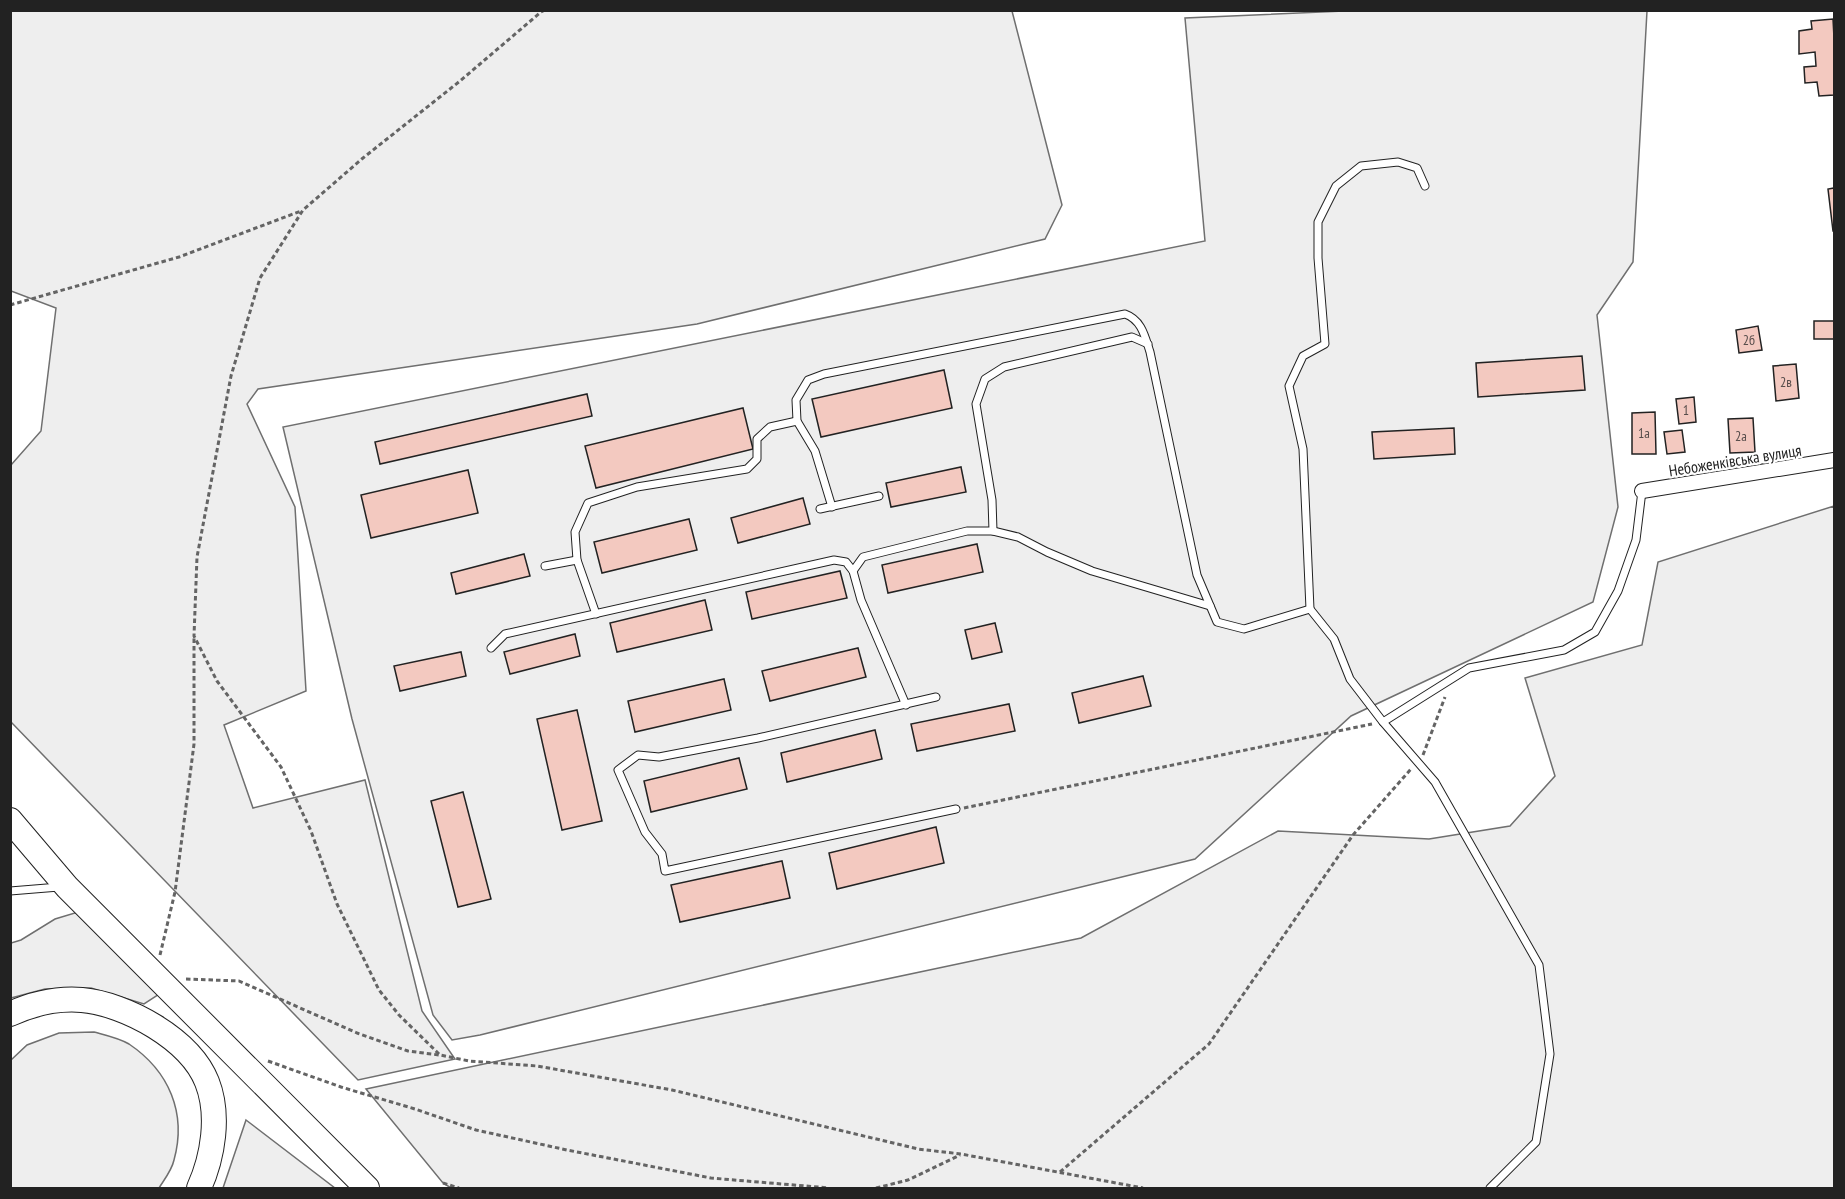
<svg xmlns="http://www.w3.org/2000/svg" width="1845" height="1199" viewBox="0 0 1845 1199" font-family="'PT Sans Narrow',sans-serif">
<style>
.green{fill:#eee;stroke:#6f6f6f;stroke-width:1.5}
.building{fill:#f3c9c0;stroke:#222;stroke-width:1.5}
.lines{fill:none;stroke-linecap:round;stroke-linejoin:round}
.lane-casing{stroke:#222;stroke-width:9}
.street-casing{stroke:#222;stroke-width:16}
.highway-casing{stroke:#222;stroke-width:26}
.path{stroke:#646464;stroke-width:3;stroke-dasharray:4.5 3;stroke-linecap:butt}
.lane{stroke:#fff;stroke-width:7}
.street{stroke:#fff;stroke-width:14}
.highway{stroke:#fff;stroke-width:24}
.labels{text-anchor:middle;stroke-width:4.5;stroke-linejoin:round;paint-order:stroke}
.number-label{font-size:14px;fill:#564c4a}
.street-label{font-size:16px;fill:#222;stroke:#fff}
</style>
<rect width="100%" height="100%" fill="#fff"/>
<g class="green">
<path d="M11,10L1012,11L1062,205L1045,239L697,324L258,389L247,404L295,507L306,691L224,725L253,808L365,780L422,1011L455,1059L358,1080L11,722V465L41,431L56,308L11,291Z"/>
<path d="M1367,10L1647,11L1633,262L1597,315L1618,507L1593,602L1351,716L1195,859L480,1035L452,1040L433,1015L352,719L283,427L1205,241L1185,18Z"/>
<path d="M1834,506V1188H451L443,1183L366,1089L1081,938L1278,831L1429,839L1510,826L1555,776L1525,678L1642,645L1658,562Z"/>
<path d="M78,912L161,993L144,1004L91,988L45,989L11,998V943L21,940L55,919Z"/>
<path d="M94,1032C105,1035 119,1038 129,1044C169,1071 187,1113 174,1160C172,1170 164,1180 159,1188H11V1060L27,1045L59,1033Z"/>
<path d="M246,1120L335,1188H336H223Z"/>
</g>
<g class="building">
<path d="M1833,19L1834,38V95L1819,96L1817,82L1805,83L1804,67L1816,66L1815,52L1799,54V31L1812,29L1811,21Z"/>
<path d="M1834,188V231H1833L1828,189Z"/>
<rect x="1814" y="321" width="20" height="18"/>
<path d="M1758,326L1762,350L1739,353L1736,330Z"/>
<path d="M1582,356L1585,390L1478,397L1476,363Z"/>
<path d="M1796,364L1799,398L1776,401L1773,366Z"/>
<path d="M944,370L952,408L821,437L812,399Z"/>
<path d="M587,394L592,416L380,464L375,442Z"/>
<path d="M1694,397L1696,422L1679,424L1676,399Z"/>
<path d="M743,408L753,449L596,488L585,446Z"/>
<path d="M1655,412L1656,454H1632V413Z"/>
<path d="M1753,418L1755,452L1730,453L1728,419Z"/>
<path d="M1454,428L1455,454L1374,459L1372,432Z"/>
<path d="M1682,430L1685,452L1667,454L1664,432Z"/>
<path d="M961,467L966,492L891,507L886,483Z"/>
<path d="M468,470L478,513L371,538L361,495Z"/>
<path d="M803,498L810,524L738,543L731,518Z"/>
<path d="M689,519L697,550L602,573L594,542Z"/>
<path d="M977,544L983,572L888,593L882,565Z"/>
<path d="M524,554L530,576L456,594L451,573Z"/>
<path d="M840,571L847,598L752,619L746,592Z"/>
<path d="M705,600L712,630L617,652L610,623Z"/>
<path d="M995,623L1002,652L972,659L965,630Z"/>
<path d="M575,634L580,656L510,674L504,652Z"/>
<path d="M858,648L866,677L770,701L762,671Z"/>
<path d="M461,652L466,676L400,691L394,666Z"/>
<path d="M1143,676L1151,706L1079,723L1072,693Z"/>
<path d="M724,679L731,710L635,732L628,701Z"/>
<path d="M1009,704L1015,731L917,751L911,724Z"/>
<path d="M577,710L602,821L562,830L537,719Z"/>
<path d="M875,730L882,759L787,782L781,753Z"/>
<path d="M739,758L747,789L651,812L644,781Z"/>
<path d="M463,792L491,899L458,907L431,801Z"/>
<path d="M936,827L944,863L837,889L829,853Z"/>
<path d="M782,861L790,898L680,922L671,885Z"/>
</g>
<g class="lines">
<g class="lane-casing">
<g id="lane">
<path d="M832,507L815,451L797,421L796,400L808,380L824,374L1125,314C1142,320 1145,337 1150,352L1197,575L1217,622L1244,629L1310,609L1334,639L1350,679L1383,722L1435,782L1539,965L1550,1054L1536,1142L1490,1188"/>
<path d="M820,509L879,496"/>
<path d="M993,531L992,500L976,404L985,379L1004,367L1132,337L1148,344"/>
<path d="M545,566L577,560"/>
<path d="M853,571L863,557L967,531H993L1018,537L1047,552L1092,571L1210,606"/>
<path d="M1310,609L1303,449L1289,386L1303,356L1325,344L1318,258V222L1336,186L1361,166L1398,162L1417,168L1425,186"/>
<path d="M596,614L577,560L575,532L588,503L637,487L747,469L757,459V439L770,427L797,421"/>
<path d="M491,648L505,634L834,560L846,562L853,571L861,600L906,705"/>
<path d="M936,697L758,738L659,757L638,755L618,770L645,832L662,854L665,871L956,809"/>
<path d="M1383,722L1469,668L1564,650L1595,632L1618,591L1636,540L1642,491"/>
<path d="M10,891L59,887"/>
</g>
</g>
<g class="street-casing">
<path id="street" d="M1642,491L1834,460"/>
</g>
<g class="highway-casing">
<g id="highway">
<path d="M10,820L67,887L367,1188"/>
<path d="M10,1014C32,1004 58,998 82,1000C126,1004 190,1039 207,1082C220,1115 213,1157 199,1188"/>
</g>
</g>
<g class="path">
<path d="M545,10L541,12L460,81L363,158L303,210L260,278L231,376L197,557L194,636L217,681L281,767L311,831L337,904L379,990L399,1015L440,1055L469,1061L537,1066L672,1090L918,1149L961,1154L1143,1188"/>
<path d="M10,305L179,257L301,211"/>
<path d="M1423,755L1445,697"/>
<path d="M964,808L1372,724"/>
<path d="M160,955L175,892L194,744V638"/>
<path d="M186,979L239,981L357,1033L408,1051L439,1055"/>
<path d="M268,1061L341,1087L415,1109L476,1130L567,1150L711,1178L829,1188"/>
<path d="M1060,1172L1209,1044L1353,835L1411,769"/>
<path d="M443,1183L459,1188"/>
<path d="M876,1188L908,1180L960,1155"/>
</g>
<use href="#lane" class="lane"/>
<use href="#street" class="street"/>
<use href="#highway" class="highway"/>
</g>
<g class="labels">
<g class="number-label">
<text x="1749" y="345">2б</text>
<text x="1786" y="387">2в</text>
<text x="1686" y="415">1</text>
<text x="1644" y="438">1а</text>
<text x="1741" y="441">2а</text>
</g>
<g class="street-label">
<text transform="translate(1735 460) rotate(-9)" y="6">Небоженківська вулиця</text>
</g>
</g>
<rect width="1845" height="1199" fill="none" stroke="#222222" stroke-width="24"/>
</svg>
